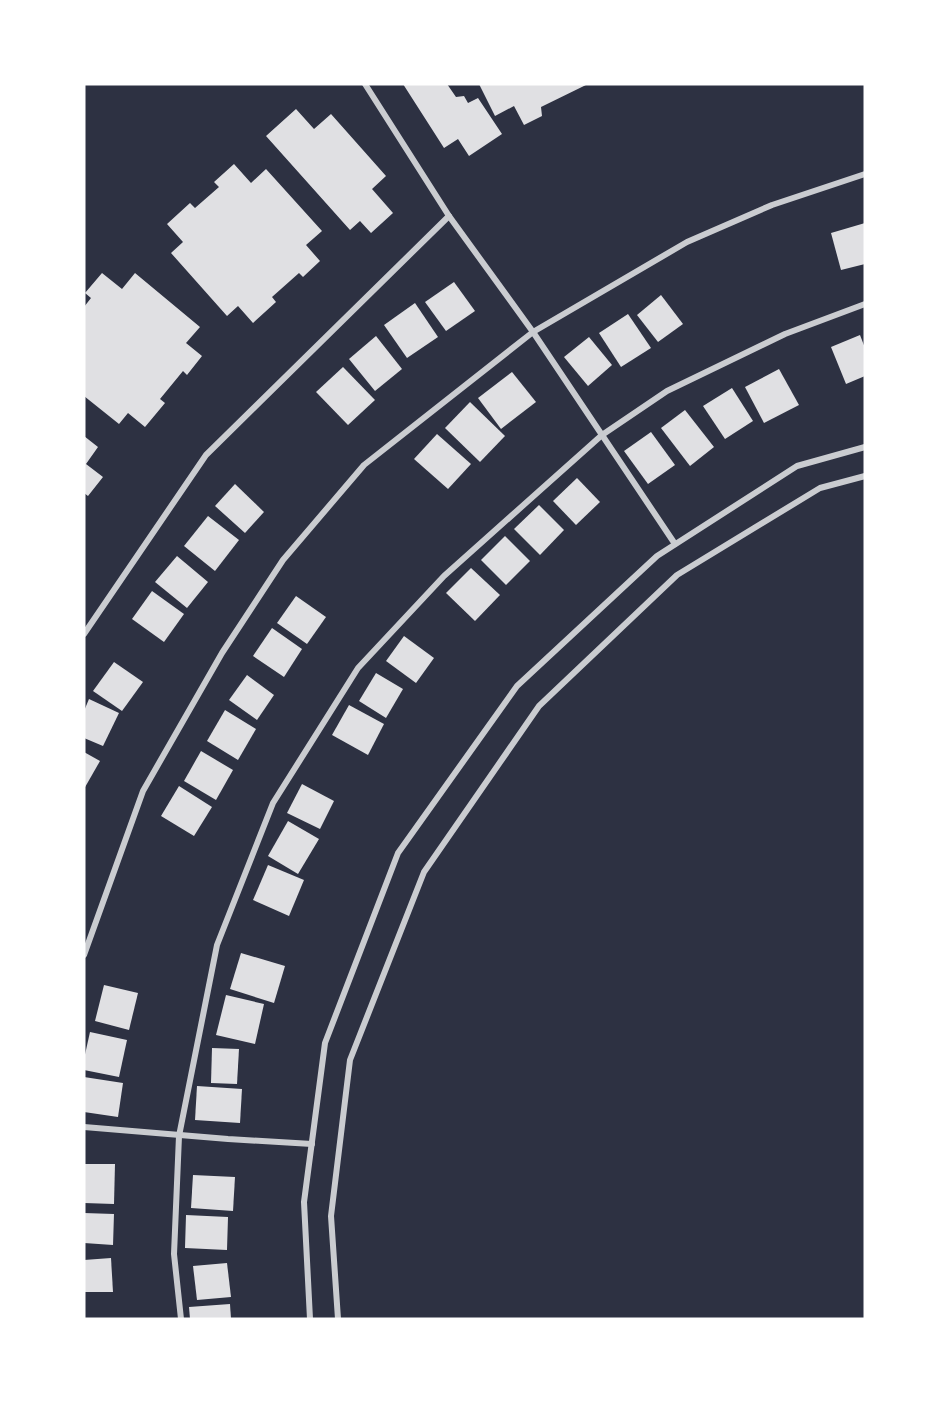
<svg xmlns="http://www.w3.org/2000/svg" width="949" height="1403" viewBox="0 0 949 1403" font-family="'PT Serif',serif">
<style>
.building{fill:#e0e0e3}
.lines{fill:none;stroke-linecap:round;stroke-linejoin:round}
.minor{stroke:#caccd0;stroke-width:6}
</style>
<rect width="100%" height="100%" fill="#2d3142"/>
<g class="building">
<path d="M403,84H447L456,97L464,96L468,103L478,98L502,134L469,156L458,139L444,148Z"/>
<path d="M479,84H588L541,107L542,116L524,125L514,106L495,116Z"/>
<path d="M296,109L314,129L331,114L386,176L372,189L393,213L371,233L360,221L350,230L266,136Z"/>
<path d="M234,164L251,183L266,169L322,231L306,245L320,261L303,277L299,273L272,297L276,302L253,323L238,306L227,316L171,253L183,242L167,224L190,203L195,208L219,187L214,182Z"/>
<path d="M865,223V264L841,270L831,233Z"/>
<path d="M102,273L122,289L135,273L200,327L186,343L202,356L187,375L183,371L160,399L165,403L145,427L128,413L119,424L84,396V307L91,298L85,293Z"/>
<path d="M454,282L475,311L446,331L425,302Z"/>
<path d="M661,295L683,324L658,342L637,315Z"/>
<path d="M415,303L438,337L407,358L384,325Z"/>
<path d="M628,314L651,348L621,367L599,333Z"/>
<path d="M860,335L865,348V376L846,384L831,347Z"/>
<path d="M376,336L402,369L375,391L349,359Z"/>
<path d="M589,337L612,365L588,386L564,357Z"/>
<path d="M343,367L375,400L348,425L316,392Z"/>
<path d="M779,369L799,405L764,423L745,387Z"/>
<path d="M512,372L536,402L501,429L478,398Z"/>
<path d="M732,388L753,421L725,439L703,406Z"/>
<path d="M470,402L505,436L480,462L445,428Z"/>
<path d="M685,410L714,447L690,466L661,428Z"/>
<path d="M651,432L675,465L648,484L624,451Z"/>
<path d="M437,434L471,464L448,489L414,459Z"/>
<path d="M84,436L98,447L86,464L103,477L88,496L84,493Z"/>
<path d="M577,478L600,502L576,525L553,501Z"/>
<path d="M235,484L264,512L245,533L215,506Z"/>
<path d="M539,505L564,530L540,555L514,529Z"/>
<path d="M208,516L239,540L215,571L184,546Z"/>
<path d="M505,536L530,561L506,585L481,560Z"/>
<path d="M177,556L208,582L187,608L155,582Z"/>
<path d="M471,568L500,595L475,621L446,593Z"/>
<path d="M152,591L184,614L164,642L132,619Z"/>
<path d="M296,596L326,617L307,644L277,623Z"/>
<path d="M272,628L302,649L284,677L253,656Z"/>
<path d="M404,636L434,658L416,683L386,661Z"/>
<path d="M114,662L143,682L122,711L93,691Z"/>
<path d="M376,673L403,689L386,718L359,701Z"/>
<path d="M247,675L274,695L257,720L229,700Z"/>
<path d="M89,699L119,713L103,746L84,738V711Z"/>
<path d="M349,705L384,724L368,755L332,735Z"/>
<path d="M225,710L256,729L238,760L207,741Z"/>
<path d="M201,751L233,770L216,800L184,781Z"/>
<path d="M84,752L100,761L84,789Z"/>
<path d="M302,784L334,801L320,829L287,813Z"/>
<path d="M179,786L212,807L194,836L161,816Z"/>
<path d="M288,821L319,839L298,874L268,856Z"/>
<path d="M268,865L304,880L289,916L253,900Z"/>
<path d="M241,953L285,966L274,1003L230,989Z"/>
<path d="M104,985L138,993L129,1030L95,1021Z"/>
<path d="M226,995L264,1004L255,1044L216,1035Z"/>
<path d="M90,1032L127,1040L119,1077L84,1070V1059Z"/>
<path d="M212,1048L239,1049L237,1084L211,1083Z"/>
<path d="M84,1077L123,1083L118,1117L84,1112Z"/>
<path d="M197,1086L242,1089L240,1123L195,1120Z"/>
<path d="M84,1164H115L114,1204L84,1203Z"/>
<path d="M193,1175L235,1177L233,1211L191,1208Z"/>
<path d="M84,1213L114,1214L113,1245L84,1243Z"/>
<path d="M186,1215L228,1217L227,1250L185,1248Z"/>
<path d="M111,1258L113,1292H84V1260Z"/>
<path d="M227,1263L231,1297L197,1300L193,1266Z"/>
<path d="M230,1304L231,1319H190L189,1307Z"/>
</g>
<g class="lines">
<g class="minor">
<path d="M365,84L449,216L533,332L675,544"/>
<path d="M84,634L206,455L449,216"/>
<path d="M84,955L143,791L222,653L283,560L364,465L533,332L687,242L772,205L865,174"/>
<path d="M84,1127L228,1139L312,1144"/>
<path d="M181,1319L174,1254L179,1136L217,945L273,803L358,668L444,576L602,435L667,391L785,334L865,304"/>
<path d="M310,1319L304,1202L325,1043L398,853L517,686L657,556L797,466L865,447"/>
<path d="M338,1319L331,1216L350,1060L424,872L539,706L677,575L820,488L865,476"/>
</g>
</g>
<rect width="949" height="1403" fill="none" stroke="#ffffff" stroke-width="171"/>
</svg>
